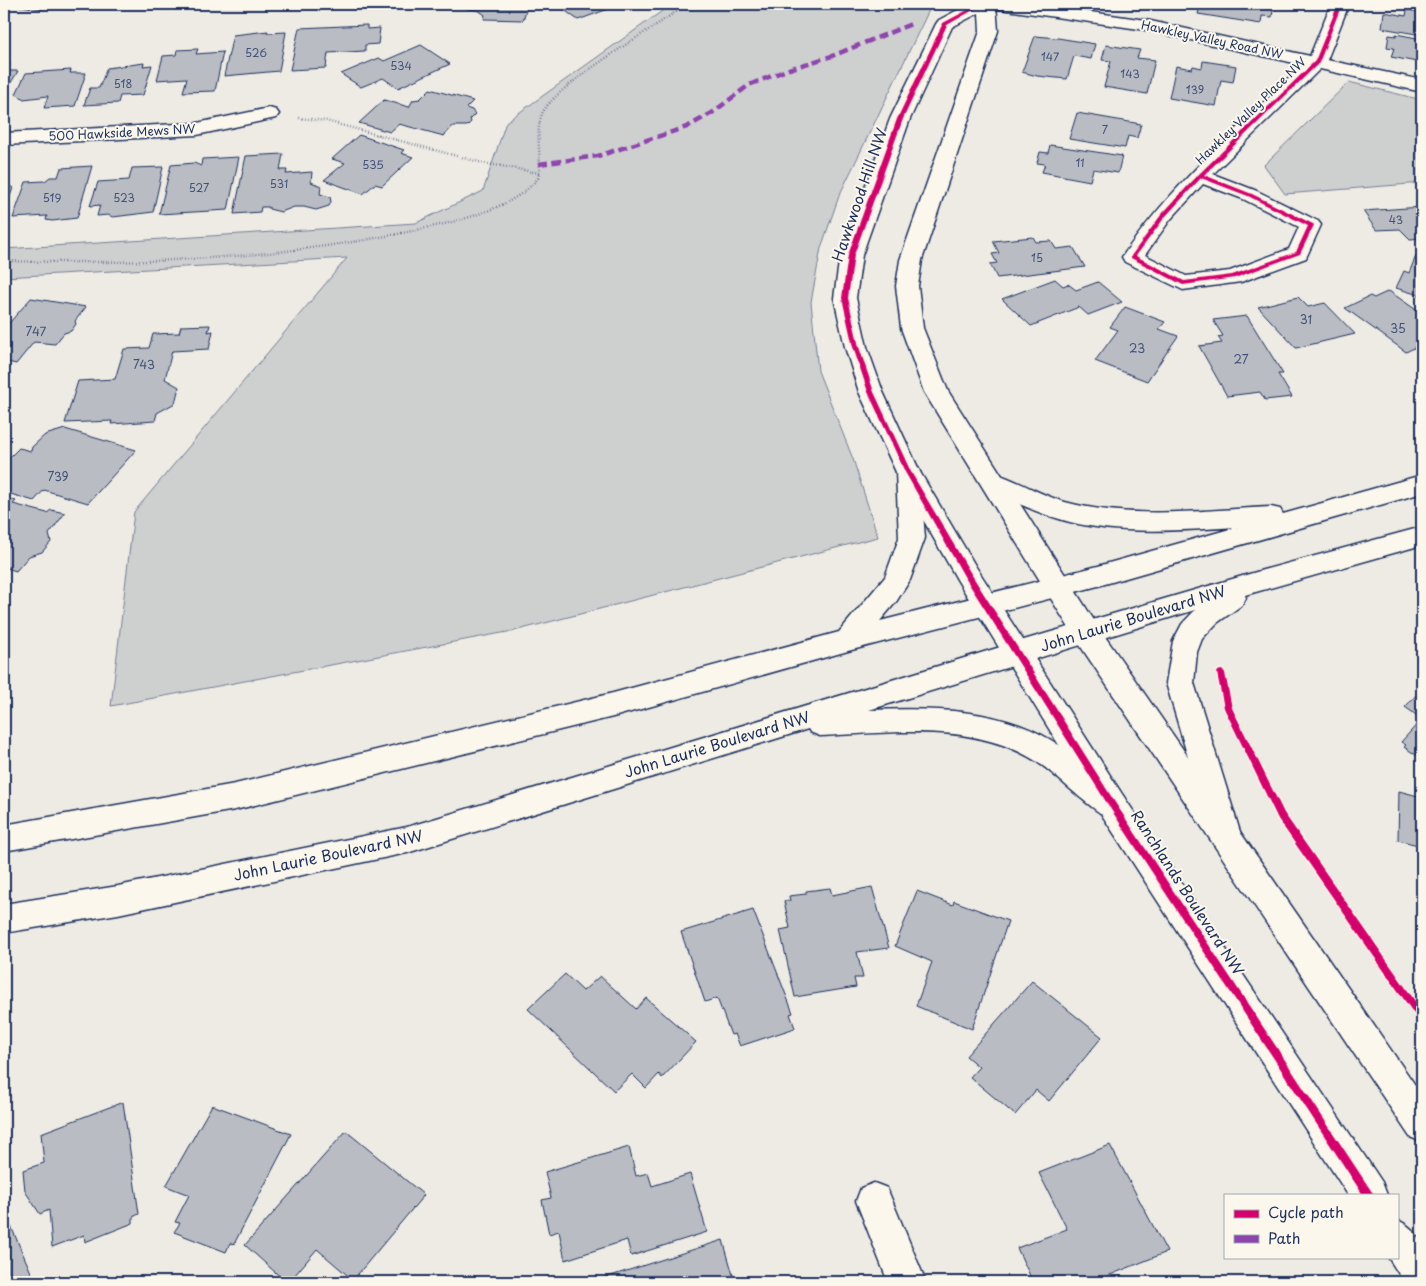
<svg xmlns="http://www.w3.org/2000/svg" width="1426" height="1286" viewBox="0 0 1426 1286" font-family="'Playpen Sans',sans-serif">
<style>
.green{fill:#cecfcf;stroke:#747f96}
.building{fill:#b9bcc3;stroke:#1b2f5e}
.lines{fill:none;stroke-linecap:round;stroke-linejoin:round}
.minor-casing{stroke:#1b2f5e;stroke-width:3}
.tertiary-casing{stroke:#1b2f5e;stroke-width:3}
.secondary-casing{stroke:#1b2f5e;stroke-width:3}
.path{stroke:#1b2f5e;stroke-width:2.5;stroke-dasharray:0.5 2.5;stroke-linecap:butt}
.minor{fill:#fbf7ec;fill-rule:evenodd}
.tertiary{fill:#fbf7ec;fill-rule:evenodd}
.secondary{fill:#fbf7ec;fill-rule:evenodd}
.quiet{stroke:#8e44ad;stroke-width:4.5;stroke-dasharray:9 4.5;stroke-linecap:butt}
.cycleway-casing{stroke:#fbf7ec;stroke-width:3}
.cycleway{fill:#d6006c;fill-rule:evenodd}
.labels{text-anchor:middle;stroke-width:4;stroke-linejoin:round;paint-order:stroke}
.far-number-label{font-size:11px;fill:#425277}
.far-street-label{font-size:12px;fill:#1b2f5e;stroke:#fbf7ec}
.number-label{font-size:12px;fill:#425277}
.street-label{font-size:15px;fill:#1b2f5e;stroke:#fbf7ec}
</style>
<rect width="100%" height="100%" fill="#eeebe4"/>
<filter id="ink" filterUnits="userSpaceOnUse"><feTurbulence type="fractalNoise" baseFrequency=".02" numOctaves="2"/><feDisplacementMap in="SourceGraphic" scale="10" xChannelSelector="R" yChannelSelector="G"/><feConvolveMatrix kernelMatrix="1 2 1 2 8 2 1 2 1" color-interpolation-filters="sRGB"/></filter>
<g filter="url(#ink)">
<g class="green">
<path d="M672,4H932L839,196L821,248L811,302L818,371L853,459L878,537L518,630L111,706L134,512L347,258L4,277V249L416,223L483,191L506,122Z"/>
<path d="M1349,82L1422,100V183L1285,194L1264,165Z"/>
</g>
<g class="building">
<path d="M4,4H47L43,9Z"/>
<path d="M56,4H115L113,7L55,6Z"/>
<path d="M468,4H528L523,20L484,19L485,15L478,10L467,9Z"/>
<path d="M556,4H622L578,20Z"/>
<path d="M1200,4H1274L1272,17L1262,16L1261,24L1198,14Z"/>
<path d="M1407,10L1422,12V35L1382,28L1384,12L1406,16Z"/>
<path d="M367,25V29L380,28L378,44L365,45V51L328,53L326,68L290,70L299,28Z"/>
<path d="M268,31L267,33L286,32L279,71L224,76L233,35Z"/>
<path d="M1396,34L1422,39V63L1391,57L1394,48L1387,47L1389,35L1396,36Z"/>
<path d="M1035,36L1058,38L1095,44L1091,59L1074,56L1067,79L1037,76L1022,72Z"/>
<path d="M421,45L450,64L398,88L383,78L361,87L341,74L379,58L384,61Z"/>
<path d="M1106,45L1140,50L1137,58L1155,60L1147,94L1104,87L1111,61L1102,60Z"/>
<path d="M198,49L196,54L223,52L215,91L183,92L187,78L157,80L163,56L176,55L177,50Z"/>
<path d="M1203,61L1236,66L1233,82L1221,80L1216,106L1169,98L1176,66L1192,69L1193,66L1202,68Z"/>
<path d="M144,63L143,66L152,65L143,95L120,96L118,103L84,105L90,88H99L107,68Z"/>
<path d="M4,64H10L6,71H18L4,94Z"/>
<path d="M71,70L70,73H86L75,106L44,108L48,96L24,99L16,94L26,73Z"/>
<path d="M430,89L473,101L466,108L472,110L475,114L470,119L471,122L467,126H453L444,136L399,124L390,132L359,123L384,100L409,107L413,100L420,99Z"/>
<path d="M1077,113L1141,124L1137,138L1128,136L1125,148L1069,139Z"/>
<path d="M359,135L404,150L401,153L413,157L382,186L375,184L363,194L324,180L345,163L332,159Z"/>
<path d="M1050,145L1122,156L1118,173L1093,169L1090,181L1042,172L1045,164L1037,163L1040,152L1048,153Z"/>
<path d="M283,154L280,170H287L286,174L312,172L311,182L321,186L320,194L330,197L331,202L329,206L316,210L304,207H294L281,212L269,209V207H261L260,212L234,214L246,156Z"/>
<path d="M239,157L228,210L159,214L171,165L194,163L201,166L202,159Z"/>
<path d="M92,166L77,218L52,221L46,220L47,216L13,218L26,182L45,181L50,177H58L61,168Z"/>
<path d="M163,167L153,212L113,217L108,215L97,216L100,205L90,206L98,182L129,180L132,168Z"/>
<path d="M10,186L13,188L4,213V187Z"/>
<path d="M1422,207V238L1410,239L1400,229L1376,230L1363,211Z"/>
<path d="M1033,237L1036,242L1051,241L1056,249L1073,247L1085,267L997,278L990,264L997,263L992,254L999,253L993,241Z"/>
<path d="M1418,251L1422,252V296L1396,288L1404,271L1409,273Z"/>
<path d="M1055,279L1063,286L1068,284L1076,290L1098,282L1122,302L1088,315L1079,307L1031,326L1002,299Z"/>
<path d="M1389,291L1422,314V344L1406,352L1345,308L1370,296L1374,298Z"/>
<path d="M1298,297L1308,307L1325,303L1355,334L1296,348L1258,307Z"/>
<path d="M31,298L86,307L75,321L76,324L71,331L64,333L55,344L34,342L16,364L4,361V329Z"/>
<path d="M1125,307L1165,322L1159,329L1178,336L1147,381L1095,361L1118,330L1110,327Z"/>
<path d="M1247,316L1283,374H1278L1292,397L1265,400L1260,392L1227,396L1199,346L1222,343L1218,337L1223,336L1213,320Z"/>
<path d="M210,325L208,332L213,331L209,349L172,351L165,379L179,387L175,403L157,413L155,421L111,424L112,421L65,423L78,381L115,379L124,349L149,348L153,334L179,333L181,326Z"/>
<path d="M65,429L136,450L88,503L44,490L34,501L4,492V463L19,448L31,451L32,447L45,435Z"/>
<path d="M4,498L16,501L13,504L47,513L51,510L65,513L49,534L51,542L42,552L29,556L16,571L4,567Z"/>
<path d="M1422,689V719L1405,707Z"/>
<path d="M1422,719V759L1404,747L1406,745L1401,742Z"/>
<path d="M1399,791L1418,796L1419,791L1422,792V892L1419,891L1418,845L1398,840Z"/>
<path d="M872,887L889,948L857,952L863,978H854L856,987L795,997L780,930L790,928L784,901H790L789,896L806,894V891L830,888L832,895Z"/>
<path d="M917,891L953,905L954,901L1008,921L972,1029L916,1006L932,962L895,946Z"/>
<path d="M753,910L793,1013L790,1014L795,1028L740,1046L735,1034L731,1035L717,998L705,1002L681,932Z"/>
<path d="M565,974L583,991L600,976L636,1009L646,998L696,1042L662,1078L659,1074L646,1088L632,1074L614,1091L528,1009Z"/>
<path d="M1032,981L1102,1037L1049,1101L1036,1090L1015,1115L970,1077L979,1067L966,1056Z"/>
<path d="M123,1102L139,1214L133,1217V1223L85,1242L84,1235L52,1247L49,1210L40,1214L25,1191L23,1170L44,1163L41,1133Z"/>
<path d="M212,1105L291,1134L234,1244L230,1243L226,1252L174,1232L180,1223L175,1222L189,1195L166,1186Z"/>
<path d="M346,1131L424,1195L353,1280L317,1249L289,1282H286L245,1245Z"/>
<path d="M1110,1145L1167,1252L1100,1279L1101,1282H1033L1017,1248L1067,1229L1039,1173Z"/>
<path d="M629,1147L636,1176L648,1173L652,1186L690,1174L707,1232L631,1256L627,1240L565,1260L559,1231L549,1234L542,1200L551,1198L545,1172Z"/>
<path d="M10,1224L33,1277L25,1282H4V1227Z"/>
<path d="M723,1240L735,1282H592Z"/>
</g>
<g class="lines">
<g class="minor-casing">
<g id="minor">
<path d="M991,4H1035L1146,20L1310,56L1331,4H1349L1327,60L1422,80V92L1320,69L1213,174L1257,191L1318,221L1321,225L1306,258L1241,282L1183,290L1125,262L1122,257C1172,184 1240,126 1303,65L1146,30L1000,9L994,8ZM1203,184L1243,199L1299,227L1289,249L1230,271L1186,276L1145,255L1170,220Z"/>
<path d="M269,108L276,110L279,114L276,118L197,135L4,145V133L197,123Z"/>
<path d="M874,1183L887,1188L926,1282H888L856,1201L861,1188Z"/>
</g>
</g>
<g class="tertiary-casing">
<g id="tertiary">
<path d="M969,4H996L998,31L922,260L918,286L923,328L948,391L1097,625L1422,1095V1142L1410,1137L1077,641L924,392L901,328L896,286L900,260L980,31L979,13L952,27L910,119L862,255L856,298L867,347L883,392L920,472L976,567L1124,797L1382,1182L1387,1195H1348L1102,815L958,581L896,472L859,392L845,347L834,298L840,255L890,119L936,24L939,20Z"/>
<path d="M1397,1220C1426,1232 1422,1254 1422,1282H1404L1388,1257H1397Z"/>
</g>
</g>
<g class="secondary-casing">
<g id="secondary">
<path d="M908,463L917,466L920,472L925,538L910,580L896,602L880,621L1098,566L1237,527C1188,530 1138,534 1089,526C1052,520 1018,504 985,488L982,482L985,476L994,473C1018,480 1040,495 1065,502C1131,520 1204,510 1271,507L1280,509L1283,514L1422,475V493L1098,586L848,651L613,717L235,810L4,851V825L235,784L613,693L839,632L885,577L899,538L896,472L899,466Z"/>
<path d="M1422,527V545L1245,595L1246,598L1242,605L1217,623L1202,639L1197,652L1194,683L1241,835L1237,844L1226,848L1215,844L1211,835L1166,683L1173,641L1182,624L1195,610L869,710C931,708 996,707 1051,740C1078,756 1101,777 1124,797L1128,806L1124,815C1121,816 1116,819 1113,819C1101,819 1056,775 1043,766C979,720 895,733 820,736L810,732L808,729L407,853L118,914L4,933V904L118,886L407,827L1017,642L1263,570Z"/>
</g>
</g>
<g class="path">
<path d="M299,118L326,121L483,163L540,173"/>
<path d="M4,261C139,265 274,259 407,232C446,224 513,211 538,178C543,157 534,134 542,114C552,87 658,26 687,4"/>
</g>
<use href="#minor" class="minor"/>
<use href="#tertiary" class="tertiary"/>
<use href="#secondary" class="secondary"/>
<path class="quiet" d="M539,164L598,156L687,127L712,113L749,85L789,69L832,56L911,24"/>
<g class="cycleway-casing">
<g id="cycleway">
<path d="M979,4H984L947,25L903,119L854,255L848,298L859,347L874,392L911,472L970,572L1116,804L1374,1195H1363L1110,808L964,576L905,472L868,392L853,347L842,298L848,255L897,119L943,23Z"/>
<path d="M1338,4H1342L1319,63L1204,175L1252,194L1313,224L1314,225L1300,254L1235,278L1183,285L1131,258V256L1161,215L1198,175L1315,61ZM1201,178L1248,196L1308,226L1296,252L1232,275L1184,281L1136,256L1165,217Z"/>
<path d="M1221,670L1224,671L1225,673L1232,708L1284,813L1422,1011V1022L1419,1021L1278,819L1224,708L1217,673L1218,671Z"/>
</g>
</g>
<use href="#cycleway" class="cycleway"/>
</g>
</g>
<g class="labels">
<g class="far-number-label">
<text x="256" y="57">526</text>
<text x="1050" y="61">147</text>
<text x="401" y="70">534</text>
<text x="1130" y="78">143</text>
<text x="123" y="88">518</text>
<text x="1195" y="94">139</text>
<text x="1105" y="134">7</text>
<text x="1080" y="167">11</text>
<text x="373" y="169">535</text>
<text x="279" y="188">531</text>
<text x="199" y="192">527</text>
<text x="52" y="202">519</text>
<text x="124" y="202">523</text>
<text x="1396" y="224">43</text>
<text x="1037" y="262">15</text>
</g>
<g class="far-street-label">
<text transform="translate(1212 40) rotate(12)" y="4">Hawkley Valley Road NW</text>
<text transform="translate(1251 111) rotate(-44)" y="4">Hawkley Valley Place NW</text>
<text transform="translate(122 133) rotate(-3)" y="4">500 Hawkside Mews NW</text>
</g>
<g class="number-label">
<text x="1306" y="324">31</text>
<text x="1398" y="333">35</text>
<text x="36" y="336">747</text>
<text x="1137" y="353">23</text>
<text x="1241" y="364">27</text>
<text x="144" y="369">743</text>
<text x="58" y="481">739</text>
</g>
<g class="street-label">
<text transform="translate(860 195) rotate(-71)" y="5">Hawkwood Hill NW</text>
<text transform="translate(1133 619) rotate(-17)" y="5">John Laurie Boulevard NW</text>
<text transform="translate(717 745) rotate(-17)" y="5">John Laurie Boulevard NW</text>
<text transform="translate(328 856) rotate(-12)" y="5">John Laurie Boulevard NW</text>
<text transform="translate(1187 893) rotate(57)" y="5">Ranchlands Boulevard NW</text>
</g>
</g>
<rect width="1426" height="1286" fill="none" stroke="#fbf7ec" stroke-width="20"/>
<rect x="10" y="10" width="1406" height="1266" fill="none" stroke="#1b2f5e" stroke-width="2" filter="url(#ink)"/>
<rect x="1224" y="1194" width="175" height="65" fill="#fbf7ec" stroke="#a1a7b3"/>
<rect x="1234" y="1210" width="25" height="8" fill="#d6006c" stroke="#a1a7b3"/>
<text x="1268" y="1218" font-size="15" fill="#1b2f5e">Cycle path</text>
<rect x="1234" y="1235" width="25" height="8" fill="#8e44ad" stroke="#a1a7b3"/>
<text x="1268" y="1244" font-size="15" fill="#1b2f5e">Path</text>
</svg>
